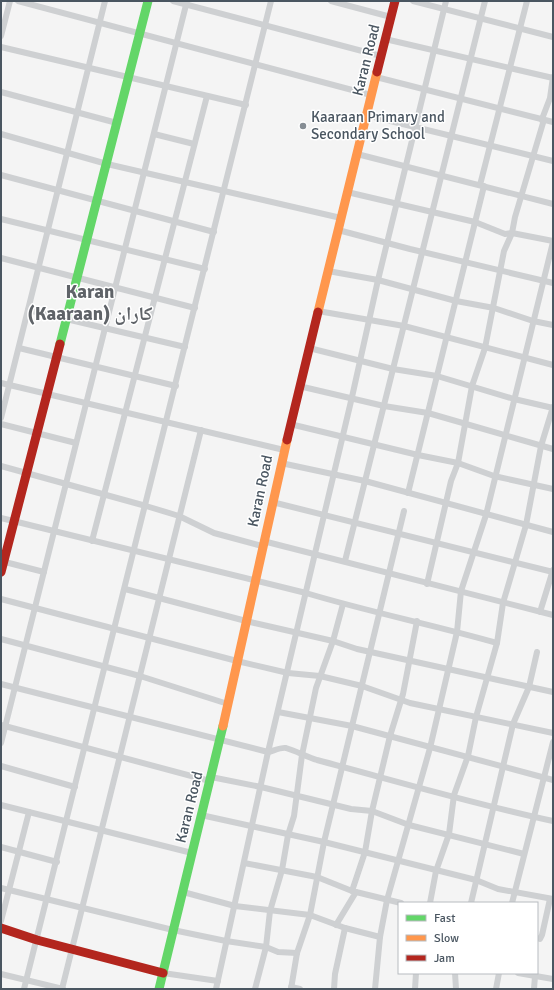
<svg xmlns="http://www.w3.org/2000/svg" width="554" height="990" font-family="Signika,'Noto Naskh Arabic',sans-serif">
  <rect width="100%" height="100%" fill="#f4f4f4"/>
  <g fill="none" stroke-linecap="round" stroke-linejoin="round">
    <!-- street -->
    <g stroke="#ced0d2" stroke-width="6">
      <polyline points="18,1 371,95"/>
      <polyline points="173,1 381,56"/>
      <polyline points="331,1 391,17"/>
      <polyline points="413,1 553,37"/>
      <polyline points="1,36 10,1"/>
      <polyline points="385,39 553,78"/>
      <polyline points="1,47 246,105"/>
      <polyline points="376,77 553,122"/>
      <polyline points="1,92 117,123"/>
      <polyline points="366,115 553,161"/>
      <polyline points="1,134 107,164 341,218"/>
      <polyline points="154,134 194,144"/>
      <polyline points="357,154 553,204"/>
      <polyline points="1,175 214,232"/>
      <polyline points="480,185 527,1"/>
      <polyline points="347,192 475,222 505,234 512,233 553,241"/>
      <polyline points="1,219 205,269"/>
      <polyline points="338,230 410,249 553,283"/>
      <polyline points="1,258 195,308"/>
      <polyline points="328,271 378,280 456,301 494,308 533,321 553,325"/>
      <polyline points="28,310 185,347"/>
      <polyline points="318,311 404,326 553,365"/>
      <polyline points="19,348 176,386"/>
      <polyline points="309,348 393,369 437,376 514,399 553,408"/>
      <polyline points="1,383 284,450"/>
      <polyline points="299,386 384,406 428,413 553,449"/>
      <polyline points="1,418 105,1"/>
      <polyline points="1,424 76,443"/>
      <polyline points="290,424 418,455 458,463 494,476 553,489"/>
      <polyline points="281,463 365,481 553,532"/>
      <polyline points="1,466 146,506 179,516 214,533 262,546"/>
      <polyline points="408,493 484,186"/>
      <polyline points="272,502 553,572"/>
      <path d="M 1,518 L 306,593 C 369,612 434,625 497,643"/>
      <polyline points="92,541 207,96"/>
      <polyline points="263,541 553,615"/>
      <polyline points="1,561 44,572"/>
      <polyline points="345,561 485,1"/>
      <polyline points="427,584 451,481 458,463 472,386 485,348 504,251 512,233 515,217 543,123 542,119 550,98 553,77"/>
      <polyline points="125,589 246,621 333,641 357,649 553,692"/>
      <polyline points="1,599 237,661 288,673 320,676 362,686 410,703 553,733"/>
      <polyline points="540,612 553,570"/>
      <polyline points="1,639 140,676 228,704"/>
      <path d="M 1,684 L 268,752 C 273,751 281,747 286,748 C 296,751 307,757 317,760 C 396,781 474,804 553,821"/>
      <polyline points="278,712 352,726 553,780"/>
      <polyline points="1,725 210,781"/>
      <polyline points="1,743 187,1"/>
      <polyline points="1,766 75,787"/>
      <polyline points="211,777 261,787 351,809 372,811 409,825 524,854"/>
      <polyline points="1,805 192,853"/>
      <polyline points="201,815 324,842 476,880 498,889 553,899"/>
      <polyline points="1,847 57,862"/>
      <polyline points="244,863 317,877 352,891"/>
      <polyline points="1,888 173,930 226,941 266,947 278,952 297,953"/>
      <polyline points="183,892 235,906 310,915 345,928 380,937"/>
      <polyline points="356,892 401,903"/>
      <polyline points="430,903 436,871 449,834 454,795 468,756 476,717 497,643 503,603 526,525 541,446 553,407"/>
      <polyline points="471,903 513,724 529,687 537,652"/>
      <polyline points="512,903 553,742"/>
      <polyline points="1,921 29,812"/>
      <polyline points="336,925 356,892 352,891 365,852 372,811 390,736 403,694 417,621"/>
      <polyline points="537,938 540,939 542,935 550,899"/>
      <polyline points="163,973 218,981"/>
      <polyline points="455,973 456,989"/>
      <polyline points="518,973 553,979"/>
      <polyline points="1,974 63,989"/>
      <polyline points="291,987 300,989"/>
      <polyline points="24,989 271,1"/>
      <polyline points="62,989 201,430"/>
      <polyline points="216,989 268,752 352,397 378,280 446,1"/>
      <polyline points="255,989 266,947 270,911 282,870 288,835 294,816 302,755 316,688 333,641 343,604"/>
      <polyline points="291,989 297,953 310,915 324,842 404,511"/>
      <polyline points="334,989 335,974 345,928"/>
      <polyline points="375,989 380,937 387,900 430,748 457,632 461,591 486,515 553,242"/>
      <polyline points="415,989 416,973"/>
      <polyline points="496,989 499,973"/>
      <polyline points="534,989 535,976"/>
    </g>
    <!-- fast -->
    <g stroke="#63d668" stroke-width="9">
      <polyline points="60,344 148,1"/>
      <polyline points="159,989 223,726"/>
    </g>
    <!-- slow -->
    <g stroke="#ff974d" stroke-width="9">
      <polyline points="318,312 377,72"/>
      <polyline points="223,726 287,440"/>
    </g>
    <!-- jam -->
    <g stroke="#b3261e" stroke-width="9">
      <polyline points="377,72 395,1"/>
      <polyline points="287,440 318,312"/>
      <polyline points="1,572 60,344"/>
      <polyline points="1,928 37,940 163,973"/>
    </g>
  </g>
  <!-- markers -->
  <circle fill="#868d94" stroke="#fff" stroke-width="1.5" cx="303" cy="126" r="4"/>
  <g text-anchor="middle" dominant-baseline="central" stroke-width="3" stroke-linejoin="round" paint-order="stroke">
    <!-- street labels -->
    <g font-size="15" fill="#4a5661" stroke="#fff">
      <text transform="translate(366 60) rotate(-76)">Karan Road</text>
      <text transform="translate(260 491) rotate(-78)">Karan Road</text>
      <text transform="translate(189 807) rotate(-76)">Karan Road</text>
    </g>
    <!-- poi labels -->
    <g font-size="15" fill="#4a5661" stroke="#fff" text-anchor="start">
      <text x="311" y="117">Kaaraan Primary and<tspan x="311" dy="17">Secondary School</tspan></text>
    </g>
    <!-- district labels -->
    <g font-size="19" font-weight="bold" fill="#5f6368" stroke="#fff">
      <text x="90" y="292">Karan<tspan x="90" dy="22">(Kaaraan) كاران</tspan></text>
    </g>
  </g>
  <!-- border -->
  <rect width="554" height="990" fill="none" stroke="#4a5661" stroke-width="4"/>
  <!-- legend -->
  <rect x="398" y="902" width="140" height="72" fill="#ffffff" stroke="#b7bbc0"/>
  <rect x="406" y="915" width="20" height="6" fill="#63d668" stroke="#b7bbc0"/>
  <text x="434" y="922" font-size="12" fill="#4a5661">Fast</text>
  <rect x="406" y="935" width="20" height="6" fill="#ff974d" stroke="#b7bbc0"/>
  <text x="434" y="942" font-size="12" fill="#4a5661">Slow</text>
  <rect x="406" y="955" width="20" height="6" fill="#b3261e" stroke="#b7bbc0"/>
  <text x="434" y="962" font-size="12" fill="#4a5661">Jam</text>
</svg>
